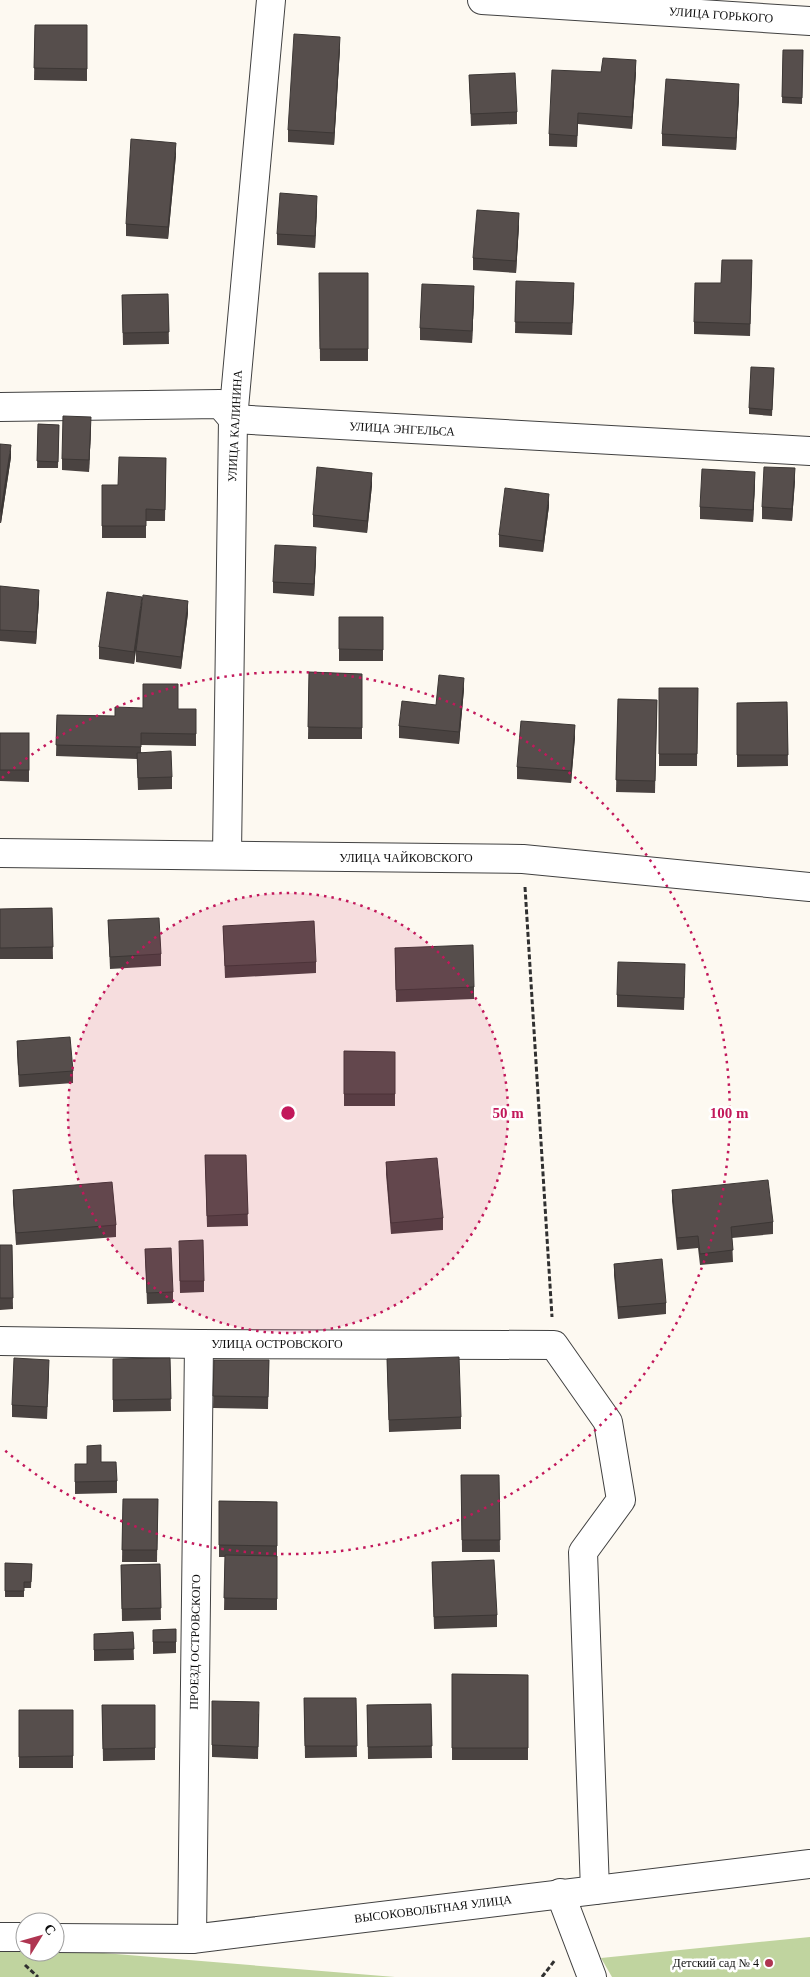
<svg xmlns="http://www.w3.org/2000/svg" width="810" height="1977" font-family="'Times New Roman',serif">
  <rect width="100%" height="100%" fill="#fdf9f1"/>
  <!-- forest -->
  <g fill="#c0d49f">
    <polygon points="810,1937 810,1977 612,1977 601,1958"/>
    <polygon points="0,1945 25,1947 25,1952 55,1952 55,1949 395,1977 0,1977"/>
  </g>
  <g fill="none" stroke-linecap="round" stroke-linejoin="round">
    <defs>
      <g id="minor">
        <polyline points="482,0 810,21"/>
        <polyline points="0,407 220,404 233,419 810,451"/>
        <polyline points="0,853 523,859 810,887"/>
        <polyline points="227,854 233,419 271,0"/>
        <polyline points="0,1341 199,1344 554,1345 608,1422 621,1500 583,1552 595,1890"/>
        <polyline points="560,1893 592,1977"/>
        <polyline points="0,1937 25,1937"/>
        <polyline points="55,1938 192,1939 810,1864"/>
        <polyline points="192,1939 199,1344"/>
      </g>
    </defs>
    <!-- minor casing -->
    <use href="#minor" stroke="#414141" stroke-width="30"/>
    <!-- path -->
    <g stroke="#303030" stroke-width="3" stroke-dasharray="5 2.5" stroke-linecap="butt">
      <polyline points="525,887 552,1317"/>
      <polyline points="25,1965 38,1977"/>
      <polyline points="542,1977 555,1960"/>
    </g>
    <!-- minor -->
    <use href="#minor" stroke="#fff" stroke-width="28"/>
  </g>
  <!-- wall -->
  <g fill="#4a4341">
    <polygon points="35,25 87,25 87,81 34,80"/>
    <polygon points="340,48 334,145 288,142 288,130"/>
    <polygon points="783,50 803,50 802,104 782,103"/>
    <polygon points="601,72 636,72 632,129 578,124 577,147 549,146 549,134"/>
    <polygon points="469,75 517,112 517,124 471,126"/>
    <polygon points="739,96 736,150 662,146 662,134"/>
    <polygon points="176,155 168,239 126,236 126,224"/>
    <polygon points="317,208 315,248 277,245 277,234"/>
    <polygon points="519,225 516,273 473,270 473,258"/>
    <polygon points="752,272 750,336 694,334 694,322 721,283"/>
    <polygon points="319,273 368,273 368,361 320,361"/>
    <polygon points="516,281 574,295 572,335 515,333"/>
    <polygon points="168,294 169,344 123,345 122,295"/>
    <polygon points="474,298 472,343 420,340 420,328"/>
    <polygon points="774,368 772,416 749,414 749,408"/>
    <polygon points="38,424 59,425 58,468 37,468"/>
    <polygon points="91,429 89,472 62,470 62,459"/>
    <polygon points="0,444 11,457 1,523 0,523"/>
    <polygon points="166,458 165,521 146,521 146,538 102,538 102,485 118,485"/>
    <polygon points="795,480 792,521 762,519 762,507"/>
    <polygon points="755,484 753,522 700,519 700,507"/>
    <polygon points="372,485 367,533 313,527 313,515"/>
    <polygon points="549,506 543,552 499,547 499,535"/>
    <polygon points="316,559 314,596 273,593 273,582"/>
    <polygon points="0,586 39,601 36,644 0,641"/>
    <polygon points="142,608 188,613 181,669 136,662 136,651 140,616 134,664 99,659 99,647"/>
    <rect x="339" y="617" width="44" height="44"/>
    <polygon points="309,672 362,674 362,739 308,739"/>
    <polygon points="659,688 698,688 697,766 659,766"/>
    <polygon points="464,689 459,744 399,738 399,726"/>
    <polygon points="618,699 657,700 655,793 616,792"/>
    <polygon points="787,702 788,766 737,767 737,703"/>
    <polygon points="178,709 196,709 196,746 141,745 141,752 172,777 172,789 138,790 137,759 56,756 57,715 115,716"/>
    <polygon points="0,733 29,733 29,782 0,781"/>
    <polygon points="575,737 571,783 517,779 517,767"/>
    <polygon points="52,908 53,959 0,959 0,909"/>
    <polygon points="108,920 161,954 161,966 110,969"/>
    <polygon points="223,926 316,962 316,973 225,978"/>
    <polygon points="395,948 474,987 474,999 396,1002"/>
    <polygon points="685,976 684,1010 617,1007 617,995"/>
    <polygon points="17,1041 73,1071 73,1083 19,1087 17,1053"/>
    <polygon points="344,1051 395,1052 395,1106 344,1106"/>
    <polygon points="205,1155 246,1155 248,1226 207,1227"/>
    <polygon points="386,1162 443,1218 443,1230 391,1234 386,1174"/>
    <polygon points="13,1190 116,1225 116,1237 16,1245 13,1202"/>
    <polygon points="672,1190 773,1222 773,1234 732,1238 733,1262 700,1265 698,1248 677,1250 672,1201"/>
    <polygon points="0,1245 12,1245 13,1309 0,1310"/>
    <polygon points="145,1249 173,1292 173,1303 147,1304"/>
    <polygon points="179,1252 204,1281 204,1292 180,1293"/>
    <polygon points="614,1264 666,1303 666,1314 618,1319 614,1275"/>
    <polygon points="170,1358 171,1411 113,1412 113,1359"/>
    <polygon points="387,1359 461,1417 461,1429 389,1432"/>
    <polygon points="214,1360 269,1360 268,1409 213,1408"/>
    <polygon points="49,1372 47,1419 12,1417 12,1405"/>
    <polygon points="101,1462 117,1481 117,1493 75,1494 75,1464 87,1464"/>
    <polygon points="461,1475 499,1475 500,1552 462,1552"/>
    <polygon points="123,1499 158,1499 157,1562 122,1562"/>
    <polygon points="219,1501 277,1502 277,1610 224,1610 225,1557 219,1557"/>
    <polygon points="432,1562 497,1615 497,1627 434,1629"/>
    <polygon points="5,1563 32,1564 31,1588 24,1588 24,1597 5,1597"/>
    <polygon points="160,1564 161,1620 122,1621 121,1565"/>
    <polygon points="176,1629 176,1653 153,1654 153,1630"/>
    <polygon points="133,1632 134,1660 94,1661 94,1634"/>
    <polygon points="452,1674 528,1675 528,1760 452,1760"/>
    <polygon points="304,1698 356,1698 357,1757 305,1758"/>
    <polygon points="212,1701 259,1714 258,1759 212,1757"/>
    <polygon points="431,1704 432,1758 368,1759 367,1705"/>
    <polygon points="102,1705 155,1705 155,1760 103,1761"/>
    <rect x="19" y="1710" width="54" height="58"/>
  </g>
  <!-- shaded-wall -->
  <g fill="#3c3735">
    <polygon points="340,37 340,48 334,145 334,133"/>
    <polygon points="636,60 636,72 632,129 632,117"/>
    <polygon points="739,84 739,96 736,150 736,138"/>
    <polygon points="176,143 176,155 168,239 168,227"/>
    <polygon points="317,196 317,208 315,248 315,236"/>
    <polygon points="519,213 519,225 516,273 516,261"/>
    <polygon points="474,286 474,298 472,343 472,331"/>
    <polygon points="91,417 91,429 89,472 89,460"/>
    <polygon points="11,445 11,457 1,523 1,511"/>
    <polygon points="795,468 795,480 792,521 792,509"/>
    <polygon points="755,472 755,484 753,522 753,510"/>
    <polygon points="372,473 372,485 367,533 367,521"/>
    <polygon points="549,494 549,506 543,552 543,541"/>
    <polygon points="316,547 316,559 314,596 314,584"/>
    <polygon points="39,590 39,601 36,644 36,632"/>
    <polygon points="142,597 142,609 134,664 134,652"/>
    <polygon points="188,601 188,613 181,669 181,657"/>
    <polygon points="464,678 464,689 459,744 459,732"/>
    <polygon points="575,725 575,737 571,783 571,771"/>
  </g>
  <!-- building -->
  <g fill="#564e4c" stroke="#3c3735">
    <polygon points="35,25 87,25 87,69 34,68"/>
    <polygon points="294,34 340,37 334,133 288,130"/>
    <polygon points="783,50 803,50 802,98 782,97"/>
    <polygon points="603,58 636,60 632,117 578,113 577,136 549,134 552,70 601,72"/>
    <polygon points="515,73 517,112 471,114 469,75"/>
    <polygon points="666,79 739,84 736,138 662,134"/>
    <polygon points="131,139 176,143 168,227 126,224"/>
    <polygon points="280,193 317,196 315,236 277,234"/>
    <polygon points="477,210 519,213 516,261 473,258"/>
    <polygon points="722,260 752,260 750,324 694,322 695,283 721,283"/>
    <polygon points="319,273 368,273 368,349 320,349"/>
    <polygon points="516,281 574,283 572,323 515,322"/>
    <polygon points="422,284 474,286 472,331 420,328"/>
    <polygon points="168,294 169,332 123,333 122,295"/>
    <polygon points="751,367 774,368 772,410 749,408"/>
    <polygon points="63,416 91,417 89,460 62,459"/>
    <polygon points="38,424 59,425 58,462 37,461"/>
    <polygon points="0,444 11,445 1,511 0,511"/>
    <polygon points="119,457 166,458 165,510 146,509 146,526 102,526 102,485 118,485"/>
    <polygon points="317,467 372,473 367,521 313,515"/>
    <polygon points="764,467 795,468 792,509 762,507"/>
    <polygon points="702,469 755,472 753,510 700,507"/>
    <polygon points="505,488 549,494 543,541 499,535"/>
    <polygon points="275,545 316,547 314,584 273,582"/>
    <polygon points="0,586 39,590 36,632 0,630"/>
    <polygon points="107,592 142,597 134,652 99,647"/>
    <polygon points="143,595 188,601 181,657 136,651"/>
    <polygon points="339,617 383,617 383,650 339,649"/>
    <polygon points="309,672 362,674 362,728 308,727"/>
    <polygon points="439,675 464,678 459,732 399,726 402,701 436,705"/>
    <polygon points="143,684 178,684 178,709 196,709 196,734 141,733 141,747 56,745 57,715 115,716 115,707 143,708"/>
    <polygon points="659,688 698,688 697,754 659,754"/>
    <polygon points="618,699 657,700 655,781 616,780"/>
    <polygon points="787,702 788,755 737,755 737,703"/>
    <polygon points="521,721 575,725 571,771 517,767"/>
    <rect x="0" y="733" width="29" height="37"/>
    <polygon points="171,751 172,777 138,778 137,753"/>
    <polygon points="52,908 53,947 0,948 0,909"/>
    <polygon points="159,918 161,954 110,957 108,920"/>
    <polygon points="314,921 316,962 225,966 223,926"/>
    <polygon points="473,945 474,987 396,990 395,948"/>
    <polygon points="618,962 685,964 684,998 617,995"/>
    <polygon points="70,1037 73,1071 19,1075 17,1041"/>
    <polygon points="344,1051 395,1052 395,1094 344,1094"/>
    <polygon points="205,1155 246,1155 248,1214 207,1216"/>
    <polygon points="437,1158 443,1218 391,1223 386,1162"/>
    <polygon points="768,1180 773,1222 731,1227 733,1250 700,1254 698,1236 677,1238 672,1190"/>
    <polygon points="112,1182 116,1225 16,1233 13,1190"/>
    <polygon points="203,1240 204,1281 180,1281 179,1241"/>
    <polygon points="0,1245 12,1245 13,1298 0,1298"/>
    <polygon points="171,1248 173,1292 147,1293 145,1249"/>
    <polygon points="662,1259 666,1303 618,1307 614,1264"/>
    <polygon points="459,1357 461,1417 389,1420 387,1359"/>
    <polygon points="14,1358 49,1360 47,1407 12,1405"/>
    <polygon points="170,1358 171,1399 113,1400 113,1359"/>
    <polygon points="214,1360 269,1360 268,1397 213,1396"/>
    <polygon points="101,1445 101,1462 116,1462 117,1481 75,1482 75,1464 87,1464 87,1446"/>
    <polygon points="461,1475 499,1475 500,1540 462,1540"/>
    <polygon points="123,1499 158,1499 157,1550 122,1550"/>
    <polygon points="219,1501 277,1502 277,1546 219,1545"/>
    <polygon points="225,1555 277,1556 277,1599 224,1598"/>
    <polygon points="494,1560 497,1615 434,1617 432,1562"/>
    <polygon points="5,1563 32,1564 31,1582 24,1582 24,1591 5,1591"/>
    <polygon points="160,1564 161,1608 122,1609 121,1565"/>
    <polygon points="176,1629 176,1642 153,1642 153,1630"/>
    <polygon points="133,1632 134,1649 94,1650 94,1634"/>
    <polygon points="452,1674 528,1675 528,1748 452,1748"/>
    <polygon points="304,1698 356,1698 357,1746 305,1746"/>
    <polygon points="212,1701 259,1702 258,1747 212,1745"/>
    <polygon points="431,1704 432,1746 368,1747 367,1705"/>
    <polygon points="102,1705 155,1705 155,1748 103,1749"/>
    <polygon points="19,1710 73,1710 73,1756 19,1757"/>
  </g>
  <!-- distance rings -->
  <circle cx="288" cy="1113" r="220" fill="#c2185b" fill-opacity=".12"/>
  <g fill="none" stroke="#c2185b" stroke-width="2.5" stroke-dasharray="2.5 5">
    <circle cx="288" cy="1113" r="220"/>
    <path d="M2 778A441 441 0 1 1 2 1448"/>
  </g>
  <!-- markers -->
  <circle fill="#af3551" stroke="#fff" stroke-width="2" cx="769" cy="1963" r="5"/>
  <g text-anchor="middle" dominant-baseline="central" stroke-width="5" stroke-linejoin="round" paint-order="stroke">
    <!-- street labels -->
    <g font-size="12" fill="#0e0e0e" stroke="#fff">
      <text transform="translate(721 15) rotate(4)">УЛИЦА ГОРЬКОГО</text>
      <text transform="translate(235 426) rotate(-87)">УЛИЦА КАЛИНИНА</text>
      <text transform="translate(402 429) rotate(3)">УЛИЦА ЭНГЕЛЬСА</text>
      <text x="406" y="858">УЛИЦА ЧАЙКОВСКОГО</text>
      <text x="277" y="1344">УЛИЦА ОСТРОВСКОГО</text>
      <text transform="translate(195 1642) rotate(-89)">ПРОЕЗД ОСТРОВСКОГО</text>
      <text transform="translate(433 1909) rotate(-7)">ВЫСОКОВОЛЬТНАЯ УЛИЦА</text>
    </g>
    <!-- poi labels -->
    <g font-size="12" fill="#0e0e0e" stroke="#fff" text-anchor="end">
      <text x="759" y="1963">Детский сад № 4</text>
    </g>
  </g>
  <circle cx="288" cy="1113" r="8" fill="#c2185b" stroke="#fff" stroke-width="2.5"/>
  <g font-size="15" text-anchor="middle" font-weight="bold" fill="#c2185b" stroke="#fff" stroke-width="5" stroke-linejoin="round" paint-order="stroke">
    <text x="508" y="1118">50 m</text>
    <text x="729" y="1118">100 m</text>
  </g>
  <!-- north arrow -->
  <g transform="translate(40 1937) rotate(53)"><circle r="24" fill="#ffffff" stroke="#9f9f9f"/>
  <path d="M0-4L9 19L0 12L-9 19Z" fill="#af3551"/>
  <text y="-8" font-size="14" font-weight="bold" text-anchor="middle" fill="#0e0e0e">С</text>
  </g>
</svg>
